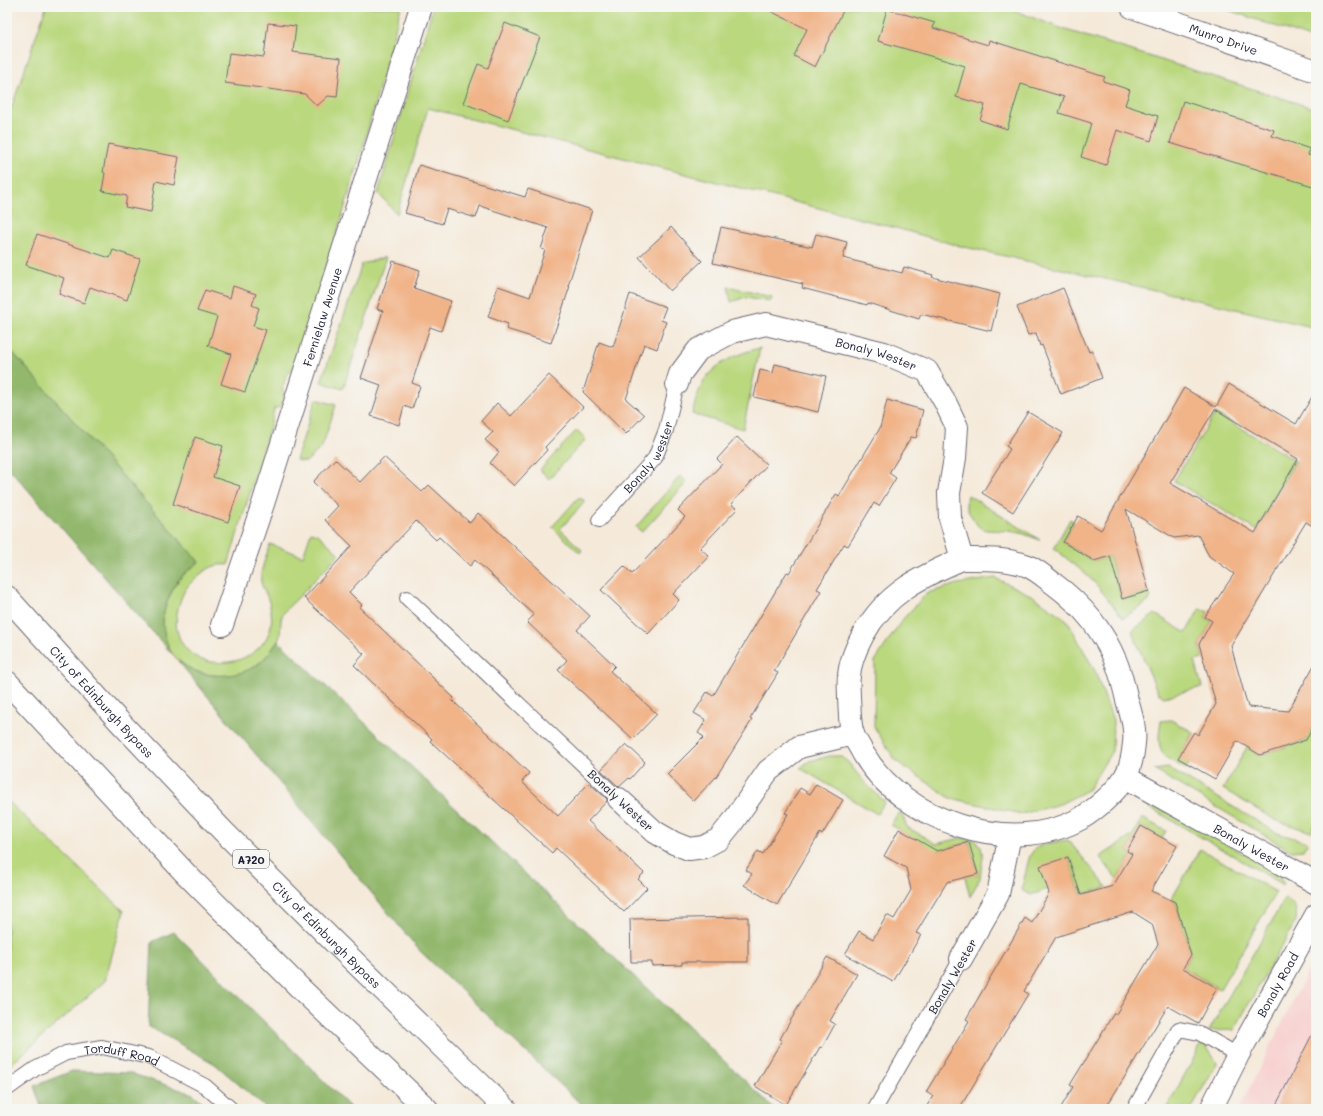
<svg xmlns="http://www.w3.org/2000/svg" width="1323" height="1116" font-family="Mali,sans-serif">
  <rect width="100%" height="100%" fill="#f6f6f2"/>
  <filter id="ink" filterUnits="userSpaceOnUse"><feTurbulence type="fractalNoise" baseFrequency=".025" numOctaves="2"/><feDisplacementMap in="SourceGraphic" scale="8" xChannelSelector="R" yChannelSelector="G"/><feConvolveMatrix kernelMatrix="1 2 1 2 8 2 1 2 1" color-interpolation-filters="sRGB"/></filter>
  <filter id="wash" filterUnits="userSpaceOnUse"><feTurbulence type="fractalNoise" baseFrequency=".012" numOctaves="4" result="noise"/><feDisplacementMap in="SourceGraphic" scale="16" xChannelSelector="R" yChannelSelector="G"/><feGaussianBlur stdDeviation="0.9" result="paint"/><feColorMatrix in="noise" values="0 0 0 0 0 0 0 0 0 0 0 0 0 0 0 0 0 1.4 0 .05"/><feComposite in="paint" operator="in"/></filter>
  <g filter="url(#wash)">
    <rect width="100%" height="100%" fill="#f5eada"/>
    <!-- built -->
    <polygon fill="#f7d0cf" points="1316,955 1316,1109 1239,1109"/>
    <!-- green -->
    <g fill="#bad87e" stroke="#6e7d5c">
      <path d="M 46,7 L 401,7 L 364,144 L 316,302 L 292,371 L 287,374 L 282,389 L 285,394 L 281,406 L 274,409 L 271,423 L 228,565 C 214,563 205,570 196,578 C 185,587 181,596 178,609 C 173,628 179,648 198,658 C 200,660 204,660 206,661 C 229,666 255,659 267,637 C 274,624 272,610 267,596 C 265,592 262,587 261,582 C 259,573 267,554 270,544 L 303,556 L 311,532 L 318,534 L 339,554 C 326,568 313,582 300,596 C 294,602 287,607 283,614 C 280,619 281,629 280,635 C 278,647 259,665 248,670 C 237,676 225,676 213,675 C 183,672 161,651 163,620 C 163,610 169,598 173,589 C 179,577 189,570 199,562 L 7,346 L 7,121 Z"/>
      <polygon points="433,7 1005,7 1063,29 1316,109 1316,328 1185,297 956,245 896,228 428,108 397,214 378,193"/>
      <polygon points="1219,7 1316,7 1316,40"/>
      <polygon points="386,257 343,389 321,382 362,264"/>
      <polygon points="728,287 772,297 771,301 746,297 731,302"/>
      <path d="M 760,348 L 743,429 L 692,414 C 695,403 698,391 704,381 C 713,364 741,352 760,348 Z"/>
      <polygon points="316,399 336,405 322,447 306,462 296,460"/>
      <polygon points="1215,413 1296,461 1269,505 1271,506 1256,530 1174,481"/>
      <polygon points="577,430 586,439 549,479 540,470"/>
      <polygon points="680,476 687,482 642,532 636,527"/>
      <polygon points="968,495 1040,540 1021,533 1008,531 986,530 978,526 968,511 966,504"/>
      <polygon points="578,498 584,500 583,504 560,529 582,550 580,553 552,527"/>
      <polygon points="1070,519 1074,522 1063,542 1094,561 1110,556 1122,599 1149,591 1150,596 1148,602 1123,618 1095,583 1082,571 1054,548"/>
      <polygon points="995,578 1033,596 1067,620 1095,671 1113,720 1112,751 1088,790 1060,804 1022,814 950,798 896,761 874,727 875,661 902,620 927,593 958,584"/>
      <polygon points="1200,608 1208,612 1205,618 1212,621 1199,644 1203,659 1195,661 1202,687 1164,697 1158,693 1132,631 1155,614 1186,633"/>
      <path d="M 1171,720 L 1193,732 L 1179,758 L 1189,764 L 1186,769 C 1180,765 1172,762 1167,758 C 1156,750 1159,732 1161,721 Z"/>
      <polygon points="1316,722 1316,823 1311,832 1275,820 1223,789 1247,747 1260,755 1306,740"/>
      <polygon points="830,756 840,756 848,762 865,783 885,802 877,814 800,768 809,761"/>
      <polygon points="1168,768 1277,833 1308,842 1303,850 1291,851 1154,770"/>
      <polygon points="1137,796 1278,872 1284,885 1131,797"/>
      <polygon points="7,800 124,911 105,981 7,1068"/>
      <polygon points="898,813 902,814 907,827 936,844 961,838 975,840 981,846 983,857 980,878 970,897 965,877 978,874 969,842 931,853 929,847 891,825"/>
      <polygon points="1142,818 1166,831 1162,838 1141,826 1127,851 1132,854 1117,879 1100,857 1132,836"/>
      <path d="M 1068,840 L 1107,887 L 1081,895 L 1068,857 L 1048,889 L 1031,895 L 1021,890 C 1033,851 1022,846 1068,840 Z"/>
      <polygon points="1200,849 1276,892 1220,989 1183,968 1191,955 1175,902 1171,900"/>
      <path d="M 1285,898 C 1294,903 1298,910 1296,921 L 1234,1030 L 1209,1031 Z"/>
      <polygon points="1203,1041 1217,1063 1191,1109 1166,1109"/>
      <polygon points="113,1102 127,1109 82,1109"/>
    </g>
    <!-- forest -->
    <g fill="#93b86d" stroke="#5a6d54">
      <path d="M 7,346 L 199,562 C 193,567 187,571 182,576 C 173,585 163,608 163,621 C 163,633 167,644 172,654 L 7,466 Z"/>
      <path d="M 278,641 L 775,1109 L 586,1109 L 420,951 L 178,661 C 182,663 186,667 191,669 C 209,679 240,677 257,665 C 266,659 272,649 278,641 Z"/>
      <polygon points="174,932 352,1109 267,1109 215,1064 148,1026 152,942"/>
      <polygon points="72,1071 130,1073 193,1094 211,1109 127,1109 113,1102 82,1109 42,1109 34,1086"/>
    </g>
    <g id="blocks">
      <!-- building -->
      <g fill="#f1b489" fill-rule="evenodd">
        <polygon points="762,7 845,7 815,67 794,56 807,29"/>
        <polygon points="887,9 935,23 933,28 988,45 989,40 1105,77 1103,81 1130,90 1125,105 1158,116 1151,141 1117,130 1106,165 1081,157 1091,123 1059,113 1064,97 1021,84 1007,129 980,120 985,105 956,97 965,66 878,41"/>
        <polygon points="268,23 296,26 293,52 341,58 337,97 328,96 317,106 305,94 225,83 229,53 264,57"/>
        <polygon points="505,23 540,37 508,120 463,103 478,64 488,68"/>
        <polygon points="1183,101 1274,130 1272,136 1310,149 1308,155 1316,157 1316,187 1170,143"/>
        <polygon points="108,144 179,157 174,185 156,181 151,212 125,207 127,196 102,191 105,173 103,172"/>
        <polygon points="419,165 525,197 528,189 592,210 568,286 570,286 551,343 506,329 508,324 488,317 498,286 530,297 545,250 541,249 548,228 480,206 476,218 447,209 442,224 405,213"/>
        <polygon points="671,227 702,261 670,291 639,257"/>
        <polygon points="721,227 812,247 816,234 847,242 843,258 902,273 904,267 933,275 932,277 1000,294 991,331 921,314 919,319 868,303 867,305 802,288 803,284 713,263"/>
        <polygon points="37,234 110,258 113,250 140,259 127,300 90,287 84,303 59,294 64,278 26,265"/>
        <polygon points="393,261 420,270 414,288 451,301 441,331 430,327 412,383 420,386 412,409 404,406 399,425 371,416 381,385 361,378 383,311 377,309"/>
        <polygon points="233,286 256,294 252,305 259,308 253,326 266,330 245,392 221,384 231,354 208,346 217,317 197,311 205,290 230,298"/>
        <polygon points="1063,288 1089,352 1092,351 1102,378 1061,394 1042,345 1040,346 1036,333 1028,335 1017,307"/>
        <polygon points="630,294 666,307 661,320 666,322 657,349 644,344 626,399 644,415 626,434 583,392 599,342 613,347"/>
        <polygon points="775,364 826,376 818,412 754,397 760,370 773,373"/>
        <polygon points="549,375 583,407 545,447 547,450 514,486 490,463 499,452 485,440 493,432 481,421 497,403 511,416"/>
        <path d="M 1229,384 L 1296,424 L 1316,390 L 1316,528 L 1306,522 L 1231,646 L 1248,707 L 1288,711 L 1316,662 L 1316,722 L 1306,740 L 1260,755 L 1237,741 L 1215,779 L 1178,758 L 1194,732 L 1198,735 L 1216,704 L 1199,644 L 1212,621 L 1205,617 L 1234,574 L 1209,556 L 1198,535 L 1174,538 L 1126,509 L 1149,591 L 1122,599 L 1110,556 L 1094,561 L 1063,542 L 1078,516 L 1101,530 L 1184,388 L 1216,407 ZM 1215,409 L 1298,459 L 1255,533 L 1170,483 Z"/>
        <polygon points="887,400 923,410 916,438 911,437 889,473 896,478 879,506 874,503 848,546 844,544 817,589 821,591 774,671 778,673 750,719 752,720 716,777 693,801 667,774 704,737 698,733 706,720 694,713 707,692 713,696 787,572 789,573 836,494 839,496 880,428"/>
        <polygon points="1028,412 1063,433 1013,512 982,493 1010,449 1006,446"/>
        <polygon points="195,437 223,446 213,477 240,486 228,522 173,504"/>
        <polygon points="737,437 767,465 731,504 737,509 700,548 709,556 673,594 679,600 648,634 601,590 624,566 632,574 685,517 678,510 722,464 717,459"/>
        <polygon points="384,457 422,492 429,485 470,523 478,513 590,616 577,630 615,666 610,671 657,714 633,739 558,670 567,660 527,622 534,615 475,560 470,566 439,537 436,540 416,521 349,592 362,605 359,607 454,698 452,700 529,773 522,782 558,816 589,783 607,799 607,801 588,821 644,873 638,879 647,888 624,912 556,848 552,853 430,741 432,739 354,665 364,654 304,598 352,546 325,520 338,506 313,482 335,459 360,482"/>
        <polygon points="626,744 645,762 630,779 629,778 619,787 601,770"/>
        <polygon points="816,784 843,800 822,835 820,833 777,905 744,885 752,874 746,870 758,851 763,854 788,814 785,813 800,788 810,794"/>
        <polygon points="1141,826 1177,846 1151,891 1175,902 1191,955 1183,968 1217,988 1198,1023 1168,1006 1105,1109 1060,1109 1073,1087 1070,1085 1114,1013 1116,1014 1158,944 1152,924 1133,912 1056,937 1024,991 1028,994 959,1109 925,1109 933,1096 926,1092 969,1021 966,1019 1025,918 1032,923 1049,893 1040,866 1068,857 1081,895 1113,886 1132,854 1127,851"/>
        <polygon points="899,829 937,851 969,842 978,874 947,882 916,933 921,935 893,982 845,954 859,931 873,939 887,915 894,919 911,890 906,868 884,856"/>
        <polygon points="748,917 748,962 682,962 682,965 652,966 652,962 631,962 630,919"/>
        <polygon points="827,957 857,974 830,1021 835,1024 822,1048 820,1047 786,1105 755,1086 782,1040 780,1039"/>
        <polygon points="1316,1027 1316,1109 1274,1109"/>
      </g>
    </g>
  </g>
  <g filter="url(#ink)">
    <use href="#blocks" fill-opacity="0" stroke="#6c6873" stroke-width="1"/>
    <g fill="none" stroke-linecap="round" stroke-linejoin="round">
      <defs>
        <g id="lane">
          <path id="s1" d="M 599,520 L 655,458 L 666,430 L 677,384"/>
          <polyline points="407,598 619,799"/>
          <path id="s2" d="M 7,1089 L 35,1069 L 66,1053 L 102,1047 L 149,1057 L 205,1086 L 231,1109"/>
          <polyline points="875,1109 961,959"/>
          <polyline points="1134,1109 1179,1029 1199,1033 1238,1055"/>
        </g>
        <g id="street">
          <path id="s3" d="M 1132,7 L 1316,71"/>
          <path id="s4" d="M 677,384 L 680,374 L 698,350 L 732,332 L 766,324 L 884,353 L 927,371 L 945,402 L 957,427 L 955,458 L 949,493 L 950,518 L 962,559"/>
          <path d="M 962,559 C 985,559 1007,558 1028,566 C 1037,570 1046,578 1054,584 C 1081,604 1103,630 1116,662 C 1121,674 1124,687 1127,700 C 1131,714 1136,729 1134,743 C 1133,755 1131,767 1125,777 C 1116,792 1095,810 1080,819 C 1010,857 902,821 863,753 C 860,747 855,740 853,734 C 849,723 850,709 849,698 C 849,691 848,683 849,676 C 850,661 856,648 863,635 C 886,593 920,577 962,559 Z"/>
          <path id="s5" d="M 222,625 L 263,504 L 330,291 L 421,7"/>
          <path id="s6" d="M 1125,777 L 1316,883"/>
          <polyline points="619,799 655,832 674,843 689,849 704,847 719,839 732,823 768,771 799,747 853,734"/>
          <polyline points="961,959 998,894 1010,835"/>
          <path id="s7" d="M 1211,1109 L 1238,1055 L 1316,915"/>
        </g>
        <g id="highway">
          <path id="s8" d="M 7,597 L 118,720 L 223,831 L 334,942 L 506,1109"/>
          <polyline points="7,682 186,874 302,990 427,1109"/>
        </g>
      </defs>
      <!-- lane casing -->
      <use href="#lane" stroke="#6c6873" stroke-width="16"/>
      <!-- street casing -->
      <use href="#street" stroke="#6c6873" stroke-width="24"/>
      <!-- highway casing -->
      <use href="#highway" stroke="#6c6873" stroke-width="24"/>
      <!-- lane -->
      <use href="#lane" stroke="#fff" stroke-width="14"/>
      <!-- street -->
      <use href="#street" stroke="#fff" stroke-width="22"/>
      <!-- highway -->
      <use href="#highway" stroke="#fff" stroke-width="22"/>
    </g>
  </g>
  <g text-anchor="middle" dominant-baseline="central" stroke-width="3" stroke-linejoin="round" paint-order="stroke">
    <!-- shield labels -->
    <rect fill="#f6f6f2" stroke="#626272" stroke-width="1" x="233" y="850" width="36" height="18" rx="3"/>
    <g font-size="11" font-weight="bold" fill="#22223b">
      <text x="251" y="859">A720</text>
    </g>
    <!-- street labels -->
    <g font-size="12" fill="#22223b" stroke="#f6f6f2">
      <text stroke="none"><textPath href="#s3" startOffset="97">Munro Drive</textPath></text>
      <text stroke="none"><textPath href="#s5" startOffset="324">Fernielaw Avenue</textPath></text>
      <text stroke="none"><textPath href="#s4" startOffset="228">Bonaly Wester</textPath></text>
      <text stroke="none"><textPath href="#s1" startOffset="81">Bonaly wester</textPath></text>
      <text stroke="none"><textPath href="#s8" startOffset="141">City of Edinburgh Bypass</textPath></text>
      <text transform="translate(621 800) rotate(43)">Bonaly Wester</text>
      <text stroke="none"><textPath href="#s6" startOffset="145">Bonaly Wester</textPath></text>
      <text stroke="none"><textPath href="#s8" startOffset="465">City of Edinburgh Bypass</textPath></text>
      <text transform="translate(952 976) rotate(-60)">Bonaly Wester</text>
      <text stroke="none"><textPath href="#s7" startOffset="141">Bonaly Road</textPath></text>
      <text stroke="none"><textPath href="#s2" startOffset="126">Torduff Road</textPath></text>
    </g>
  </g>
  <!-- margin -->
  <rect width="1323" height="1116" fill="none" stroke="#f6f6f2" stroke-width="24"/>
</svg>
